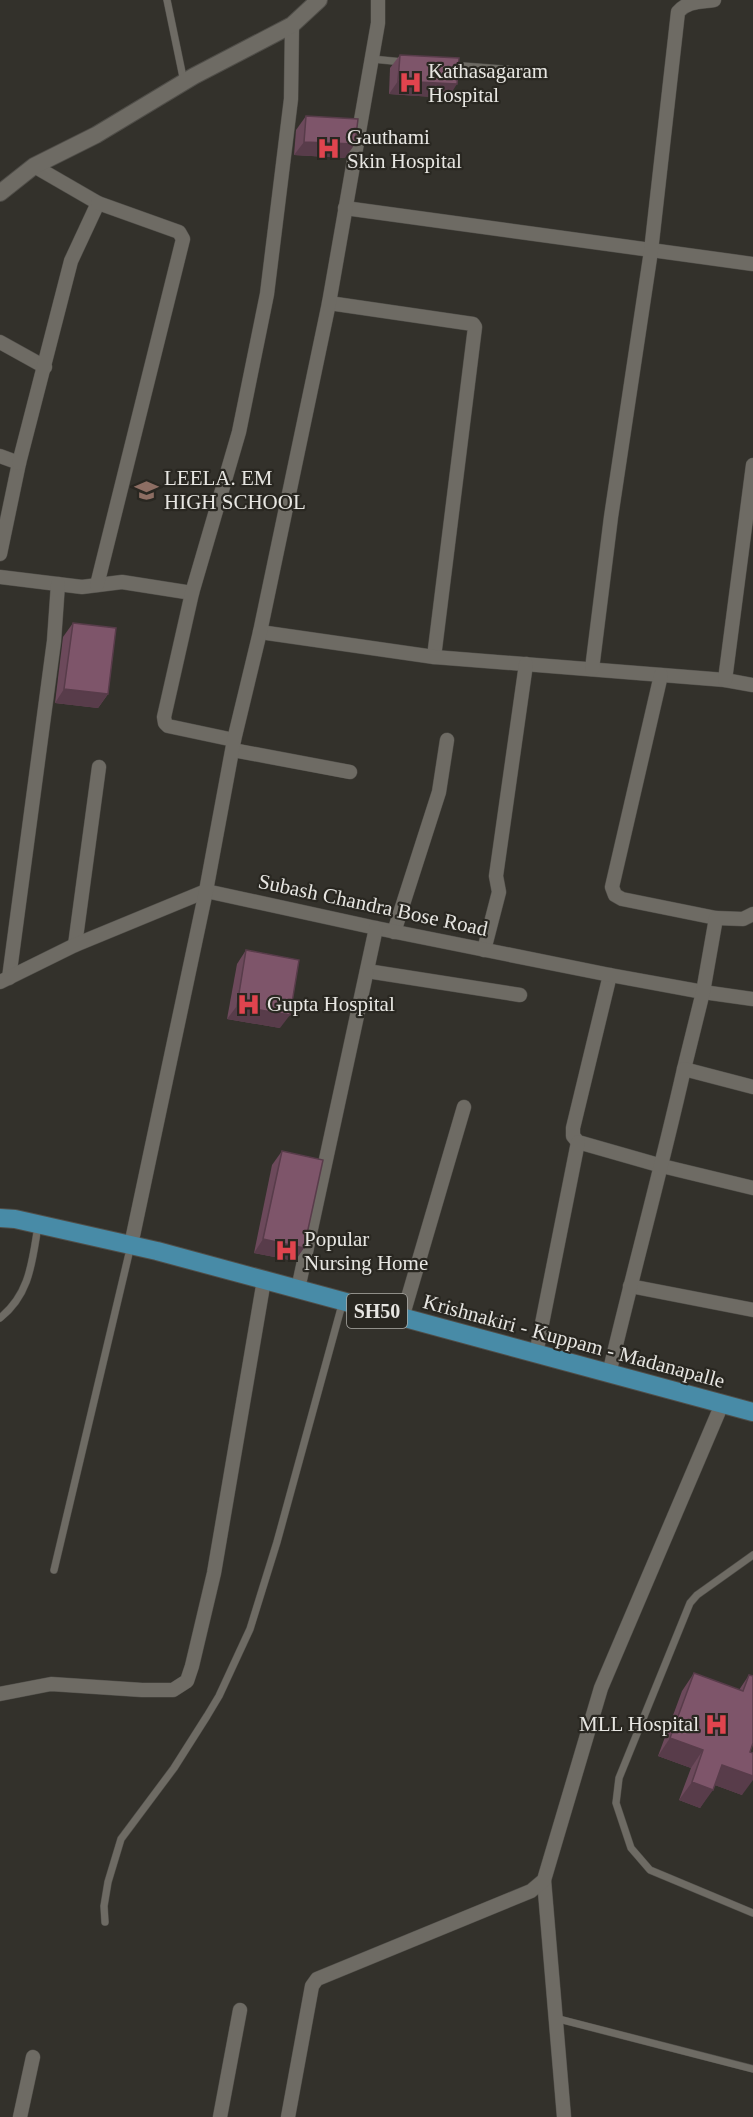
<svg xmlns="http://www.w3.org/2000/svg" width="753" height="2117" font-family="'Times New Roman',serif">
  <rect width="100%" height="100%" fill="#33312b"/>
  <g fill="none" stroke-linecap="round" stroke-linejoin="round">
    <defs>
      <g id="service">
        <polyline points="167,0 184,82"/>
        <polyline points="372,59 403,62"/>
        <polyline points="450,65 529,71"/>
        <path d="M 0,1318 C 30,1294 32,1262 38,1226"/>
        <polyline points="753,1555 697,1595 690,1603 619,1778 616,1803 631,1848 650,1870 753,1913"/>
        <polyline points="54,1570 131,1245"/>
        <polyline points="105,1922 104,1906 108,1882 121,1839 174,1768 207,1716 219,1696 250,1629 277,1542 343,1301"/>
        <polyline points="555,2018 753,2069"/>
      </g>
      <g id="minor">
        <polyline points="345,208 753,264"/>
        <polyline points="329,303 473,324 475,327 434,657"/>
        <polyline points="0,342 45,367"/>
        <polyline points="0,456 19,463 0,554"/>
        <polyline points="19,463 71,261 98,203 34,166"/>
        <polyline points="0,577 82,587 122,582 192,593"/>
        <polyline points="97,585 183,239 179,232 98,203"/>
        <polyline points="260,632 434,657 725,680 753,685"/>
        <path d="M 592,669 L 611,517 L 651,251 L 678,12 C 687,1 701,2 714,0"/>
        <polyline points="661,675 612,887 615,895 622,899 716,918"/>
        <polyline points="725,680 753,465"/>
        <polyline points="234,740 168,726 165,723 164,717 192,593 239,432 267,294 291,99 292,25"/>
        <polyline points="233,750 350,772"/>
        <polyline points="394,932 439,792 447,740"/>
        <polyline points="75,945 99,767"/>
        <polyline points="484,950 499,892 496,876 526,664"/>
        <polyline points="367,971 520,995"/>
        <polyline points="610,975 573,1128 573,1136 578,1142 662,1166 753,1188"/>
        <polyline points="9,978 54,641 58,584"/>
        <polyline points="0,982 75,945 206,891 376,928 610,975 703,992 753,999"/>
        <polyline points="684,1069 703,992 716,918 743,919 753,914"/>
        <polyline points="131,1245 206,891 234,740 260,632 329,303 378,23 378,0"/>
        <polyline points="630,1286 753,1310"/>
        <polyline points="298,1289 376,928"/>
        <polyline points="402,1318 464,1107"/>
        <polyline points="536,1354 578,1142"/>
        <path d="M 609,1374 C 633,1272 661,1171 684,1069 L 753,1087"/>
        <polyline points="0,1694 51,1684 142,1690 173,1690 187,1681 192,1666 214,1573 264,1280"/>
        <polyline points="544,1880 564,2117"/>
        <polyline points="20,2117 33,2057"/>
        <polyline points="220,2117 240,2010"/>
        <polyline points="288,2117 312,1986 317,1979 531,1891 544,1880 601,1688 722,1404"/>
      </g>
      <polyline id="tertiary" points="0,193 34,166 96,135 194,76 292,25 319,0"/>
      <polyline id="primary" points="0,1218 15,1219 157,1251 753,1412"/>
    </defs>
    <!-- service casing -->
    <use href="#service" stroke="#504e49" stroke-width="8"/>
    <!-- minor casing -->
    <use href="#minor" stroke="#504e49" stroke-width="15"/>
    <!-- tertiary casing -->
    <use href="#tertiary" stroke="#504e49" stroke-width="18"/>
    <!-- primary casing -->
    <use href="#primary" stroke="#504e49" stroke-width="20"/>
    <!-- service -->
    <use href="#service" stroke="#6e6b64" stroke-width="7"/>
    <!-- minor -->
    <use href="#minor" stroke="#6e6b64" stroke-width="14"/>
    <!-- tertiary -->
    <use href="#tertiary" stroke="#6e6b64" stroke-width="16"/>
    <!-- primary -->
    <use href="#primary" stroke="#488ba7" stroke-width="18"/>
  </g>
  <!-- wall -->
  <g fill="#6c495b">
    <polygon points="400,55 448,98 389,94 390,68"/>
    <polygon points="306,116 345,158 294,155 296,130"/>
    <polygon points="73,623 108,694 98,708 55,703 63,637"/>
    <polygon points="246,950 280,1028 227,1019 237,964"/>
    <polygon points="282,1151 295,1261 254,1253 272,1165"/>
    <polygon points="694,1673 739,1690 749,1675 750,1752 742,1795 715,1785 700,1808 679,1800 691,1768 658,1756 682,1691"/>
  </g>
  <!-- shaded-wall -->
  <g fill="#583c4a">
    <polygon points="398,81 457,84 448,98 389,94"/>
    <polygon points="304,142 355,144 345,158 294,155"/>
    <polygon points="64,689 108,694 98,708 55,703"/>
    <polygon points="237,1006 290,1015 280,1028 227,1019"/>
    <polygon points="263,1239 304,1248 295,1261 254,1253"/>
    <polygon points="670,1738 703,1750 691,1768 658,1756"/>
    <polygon points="722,1765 753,1776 753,1780 742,1795 709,1783"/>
    <polygon points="692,1782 713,1790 700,1808 679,1800"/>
  </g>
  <!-- building -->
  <g fill="#7e556a" stroke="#583c4a" stroke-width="1.5">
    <polygon points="400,55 459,58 457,84 398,81"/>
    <polygon points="306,116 358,119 355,144 304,142"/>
    <polygon points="73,623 116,628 108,694 64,689"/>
    <polygon points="246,950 299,960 290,1015 237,1006"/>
    <polygon points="282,1151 323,1160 304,1248 263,1239"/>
    <polygon points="694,1673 743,1691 749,1675 753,1676 753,1743 750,1752 753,1753 753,1776 722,1765 713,1790 692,1782 703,1750 670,1738"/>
  </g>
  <!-- icons -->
  <defs>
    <symbol id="hospital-bare" viewBox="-9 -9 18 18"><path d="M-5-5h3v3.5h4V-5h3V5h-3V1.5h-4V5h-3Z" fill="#e0444e" stroke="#292721" stroke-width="2.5" paint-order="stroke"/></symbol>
    <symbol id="school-bare" viewBox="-9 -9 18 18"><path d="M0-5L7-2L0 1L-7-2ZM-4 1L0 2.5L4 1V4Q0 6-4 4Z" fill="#8d6e63" stroke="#292721" stroke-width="2.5" paint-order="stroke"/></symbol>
  </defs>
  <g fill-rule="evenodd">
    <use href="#hospital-bare" x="394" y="66" width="33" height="33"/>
    <use href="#hospital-bare" x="312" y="132" width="33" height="33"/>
    <use href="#school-bare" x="130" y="474" width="33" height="33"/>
    <use href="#hospital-bare" x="232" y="988" width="33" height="33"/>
    <use href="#hospital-bare" x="270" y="1234" width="33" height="33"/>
    <use href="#hospital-bare" x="700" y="1708" width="33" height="33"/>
  </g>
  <g text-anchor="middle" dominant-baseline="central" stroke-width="4.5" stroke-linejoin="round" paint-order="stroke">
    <!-- shield labels -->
    <rect fill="#292721" stroke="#aeada8" stroke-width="1.5" x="347" y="1294" width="60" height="34" rx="4.5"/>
    <g font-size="20" font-weight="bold" fill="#e7e6e2">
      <text x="377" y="1311">SH50</text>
    </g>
    <!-- poi labels -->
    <g font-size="21" fill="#e7e6e2" stroke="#292721" text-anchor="start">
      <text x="428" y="71">Kathasagaram<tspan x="428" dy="24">Hospital</tspan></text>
      <text x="347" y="137">Gauthami<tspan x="347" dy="24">Skin Hospital</tspan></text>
      <text x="164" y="478">LEELA. EM<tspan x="164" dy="24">HIGH SCHOOL</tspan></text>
      <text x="267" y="1004">Gupta Hospital</text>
      <text x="304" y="1239">Popular<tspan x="304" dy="24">Nursing Home</tspan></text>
      <text x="699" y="1724" text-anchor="end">MLL Hospital</text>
    </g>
    <!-- street labels -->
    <g font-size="21" fill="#e7e6e2" stroke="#292721">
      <text transform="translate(373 905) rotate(12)">Subash Chandra Bose Road</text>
      <text transform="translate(574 1341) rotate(15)">Krishnakiri - Kuppam - Madanapalle</text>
    </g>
  </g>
</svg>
